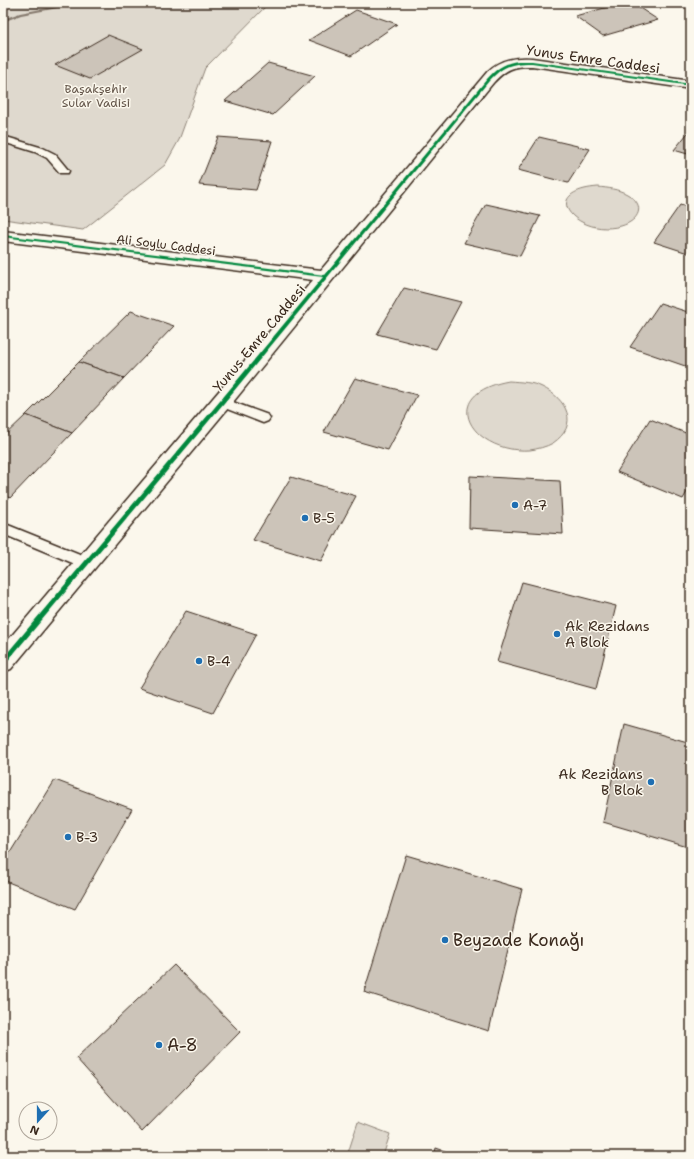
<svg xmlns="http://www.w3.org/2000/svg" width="694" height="1159" font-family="'Shantell Sans',sans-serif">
  <rect width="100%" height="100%" fill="#fbf7ec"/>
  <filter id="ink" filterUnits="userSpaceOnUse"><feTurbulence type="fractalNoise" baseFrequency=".025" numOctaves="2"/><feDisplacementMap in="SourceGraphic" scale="8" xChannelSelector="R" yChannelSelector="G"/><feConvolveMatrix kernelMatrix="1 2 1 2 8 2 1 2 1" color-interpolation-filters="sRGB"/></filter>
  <g filter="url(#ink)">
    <!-- green -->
    <g fill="#dfd9ce" stroke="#8d8276">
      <polygon points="3,3 269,3 205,68 179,140 165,165 83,230 3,219"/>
      <path d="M 598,187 C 608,188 618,189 627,194 C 647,205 639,221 621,226 C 579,238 535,192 598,187 Z"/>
      <path d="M 509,381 C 521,382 532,382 542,387 C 567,399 580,425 553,443 C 546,447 537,449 530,450 C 472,454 435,394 509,381 Z"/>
      <polygon points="358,1122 390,1134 383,1156 347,1156"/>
    </g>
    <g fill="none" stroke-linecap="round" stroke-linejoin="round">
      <!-- stream -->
      <polygon fill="#85796d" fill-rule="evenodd" points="74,3 84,3 21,15 3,22 3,19 20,13"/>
    </g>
    <!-- building -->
    <g fill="#ccc4b9" stroke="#3b2a1e">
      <polygon points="623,3 632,3 658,20 603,36 575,16"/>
      <polygon points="356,10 397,24 351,56 309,40"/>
      <polygon points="108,35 143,49 90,79 55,65"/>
      <polygon points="268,63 315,76 273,115 225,101"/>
      <polygon points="691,129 691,155 674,150"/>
      <polygon points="218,137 272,141 256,190 199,185"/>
      <polygon points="539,137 590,149 568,183 518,170"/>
      <polygon points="486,204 540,216 520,256 464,243"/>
      <polygon points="680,205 691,208 691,254 654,242"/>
      <polygon points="404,288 461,302 436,349 377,334"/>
      <polygon points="660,303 691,313 691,368 630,347"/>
      <polygon points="131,311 174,326 124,378 79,362"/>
      <polygon points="79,362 124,378 72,433 26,415"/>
      <polygon points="355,378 417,395 388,450 324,432"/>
      <polygon points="26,415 72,433 10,498 3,495 3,437"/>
      <polygon points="650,419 691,435 691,485 683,499 617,472"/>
      <polygon points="470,476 560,481 563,534 469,528"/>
      <polygon points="291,477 356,496 321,561 253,540"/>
      <polygon points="522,582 616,606 596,689 497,662"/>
      <polygon points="186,611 256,634 213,713 139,688"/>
      <polygon points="624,724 691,743 691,848 603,822"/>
      <polygon points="55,780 132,809 75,909 3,880 3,864"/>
      <polygon points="406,855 522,889 489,1031 364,992"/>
      <polygon points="174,965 240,1032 142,1132 76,1058"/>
      <polygon points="436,1148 459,1156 434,1156"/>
    </g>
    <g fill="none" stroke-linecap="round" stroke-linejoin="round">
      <defs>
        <g id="service">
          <polygon points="3,136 43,148 55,154 69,171 68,173 60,173 47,158 35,152 3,142"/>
          <polygon points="222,398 268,415 270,418 268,421 263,423 217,405 215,402 217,399"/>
          <polygon points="3,523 92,559 94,563 92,567 87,569 3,534"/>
        </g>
        <path id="tertiary" d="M 532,58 L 691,81 L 691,89 L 532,66 C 513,66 506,69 493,83 L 229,407 L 11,669 L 3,672 L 3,646 L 313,280 L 3,241 L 3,231 L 321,270 L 488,71 C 501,59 515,57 532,58 Z"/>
      </defs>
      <!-- service casing -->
      <use href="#service" stroke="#3b2a1e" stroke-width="3"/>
      <!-- tertiary casing -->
      <use href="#tertiary" stroke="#3b2a1e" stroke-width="3"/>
      <!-- service -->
      <use href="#service" fill="#fbf7ec" fill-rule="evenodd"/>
      <!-- tertiary -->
      <use href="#tertiary" fill="#fbf7ec" fill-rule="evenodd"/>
      <defs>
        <path id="cycleway" d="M 518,61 L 532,61 L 691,84 L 691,86 L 532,63 C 511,63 503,66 489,81 L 224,403 L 5,664 L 3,665 L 3,658 L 220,401 L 323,277 L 3,237 L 3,235 L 325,275 L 487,79 C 496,69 504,63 518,61 Z"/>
      </defs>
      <!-- cycleway casing -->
      <use href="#cycleway" stroke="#fbf7ec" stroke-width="2"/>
      <!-- cycleway -->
      <use href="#cycleway" fill="#00873e" fill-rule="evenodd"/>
    </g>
  </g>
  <!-- markers -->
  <g fill="#1f6fb2" stroke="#fbf7ec" stroke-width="1.5">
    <circle cx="515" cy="505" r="4"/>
    <circle cx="305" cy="518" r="4"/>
    <circle cx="557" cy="634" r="4"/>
    <circle cx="199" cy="661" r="4"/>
    <circle cx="651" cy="782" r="4"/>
    <circle cx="68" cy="837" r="4"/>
    <circle cx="445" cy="940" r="4"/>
    <circle cx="159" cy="1045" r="4"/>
  </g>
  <g text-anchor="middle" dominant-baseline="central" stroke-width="3" stroke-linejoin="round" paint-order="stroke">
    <!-- far-park labels -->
    <g font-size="12" fill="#64564a" stroke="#fbf7ec">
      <text x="96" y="89">Başakşehir<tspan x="96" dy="14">Sular Vadisi</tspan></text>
    </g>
    <!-- far-street labels -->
    <g font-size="12" fill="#3b2a1e" stroke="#fbf7ec">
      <text transform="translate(166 245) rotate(7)">Ali Soylu Caddesi</text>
    </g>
    <!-- street labels -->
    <g font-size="14" fill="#3b2a1e" stroke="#fbf7ec">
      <text transform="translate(593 59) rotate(8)">Yunus Emre Caddesi</text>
      <text transform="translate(259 338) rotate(-50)">Yunus Emre Caddesi</text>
    </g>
    <!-- poi labels -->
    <g font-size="14" fill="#3b2a1e" stroke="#fbf7ec" text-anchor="start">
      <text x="523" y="505">A-7</text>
      <text x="313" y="518">B-5</text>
      <text x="565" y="626">Ak Rezidans<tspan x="565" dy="16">A Blok</tspan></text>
      <text x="207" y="661">B-4</text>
      <text x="643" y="774" text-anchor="end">Ak Rezidans<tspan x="643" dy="16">B Blok</tspan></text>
      <text x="76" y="837">B-3</text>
    </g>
    <!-- near-poi labels -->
    <g font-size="17" fill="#3b2a1e" stroke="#fbf7ec" text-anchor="start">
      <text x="453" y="940">Beyzade Konağı</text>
      <text x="167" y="1045">A-8</text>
    </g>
  </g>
  <!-- margin -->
  <rect width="694" height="1159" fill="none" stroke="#fbf7ec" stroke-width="16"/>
  <rect x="8" y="8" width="678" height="1143" fill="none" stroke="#3b2a1e" stroke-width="1.5" filter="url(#ink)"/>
  <!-- north arrow -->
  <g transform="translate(38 1121) rotate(201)"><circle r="19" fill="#fbf7ec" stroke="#aea59a"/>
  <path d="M0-3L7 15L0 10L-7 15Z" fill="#1f6fb2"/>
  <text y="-6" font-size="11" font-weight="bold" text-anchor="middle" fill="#3b2a1e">N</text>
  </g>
</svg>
